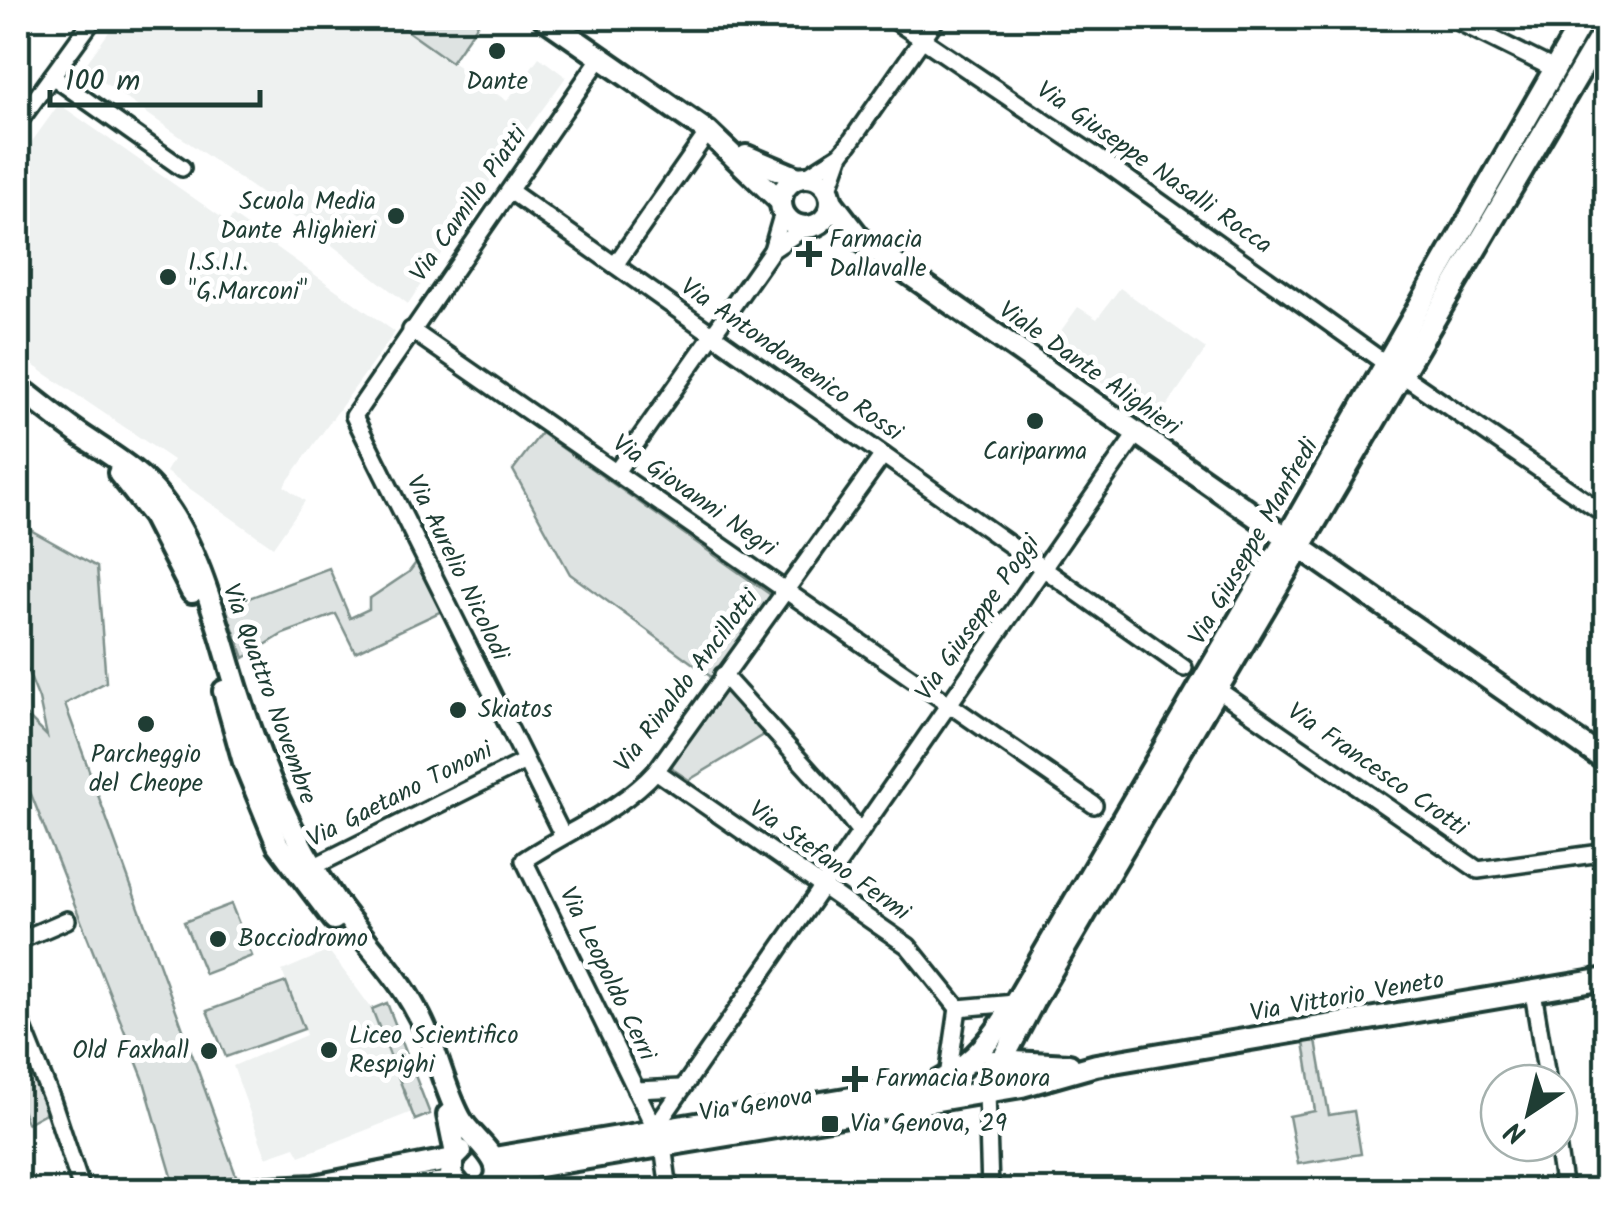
<svg xmlns="http://www.w3.org/2000/svg" width="1624" height="1208" font-family="Kalam,sans-serif">
  <rect width="100%" height="100%" fill="#fff"/>
  <filter id="ink" filterUnits="userSpaceOnUse"><feTurbulence type="fractalNoise" baseFrequency=".01" numOctaves="2"/><feDisplacementMap in="SourceGraphic" scale="20" xChannelSelector="R" yChannelSelector="G"/><feConvolveMatrix kernelMatrix="1 2 1 2 8 2 1 2 1" color-interpolation-filters="sRGB"/></filter>
  <g filter="url(#ink)">
    <!-- built -->
    <g fill="#eef1f0">
      <polygon points="119,18 389,18 507,101 539,57 566,77 476,200 408,304 315,232 83,68"/>
      <polygon points="59,104 228,222 233,216 395,332 284,486 305,501 273,547 166,472 173,460 18,355 18,161"/>
      <polygon points="1120,288 1206,349 1156,422 1050,346 1078,307 1097,319"/>
      <polygon points="329,951 372,1009 412,1112 300,1156 295,1147 266,1157 233,1066 306,1035 282,971"/>
    </g>
    <!-- green -->
    <g fill="#dee3e2" stroke="#7e908b" stroke-width="2.5">
      <polygon points="389,18 482,18 451,62"/>
      <polygon points="541,433 771,595 714,679 570,574 513,470"/>
      <path d="M 18,523 L 97,567 L 106,682 L 65,704 L 238,1181 C 214,1181 200,1190 176,1190 L 143,1078 L 18,761 L 18,707 L 47,736 L 39,699 L 18,647 Z"/>
      <polygon points="418,560 444,610 355,652 336,614 283,634 244,658 225,607 329,568 350,618 369,609 369,599 409,572"/>
      <polygon points="726,686 764,735 689,780 674,770 668,760"/>
      <polygon points="231,904 252,956 205,974 184,922"/>
      <polygon points="286,982 304,1029 226,1057 207,1011"/>
      <polygon points="387,1003 430,1114 415,1120 372,1009"/>
      <polygon points="1316,1040 1329,1115 1354,1111 1361,1154 1298,1164 1289,1116 1315,1111 1304,1042"/>
      <polygon points="20,1041 51,1110 27,1123 18,1100 18,1042"/>
    </g>
    <g fill="none" stroke-linecap="round" stroke-linejoin="round">
      <defs>
        <g id="street">
          <polyline points="891,18 1097,157 1385,363 1606,515"/>
          <polyline points="1451,18 1554,69"/>
          <polyline points="52,76 182,168"/>
          <polyline points="18,123 94,18"/>
          <polyline points="805,177 841,154 849,144 937,18"/>
          <polyline points="510,191 1184,668"/>
          <polyline points="828,191 841,154"/>
          <polyline points="772,250 806,227"/>
          <polyline points="615,265 708,132"/>
          <polyline points="411,330 1094,805"/>
          <polyline points="616,472 772,250 783,212"/>
          <polyline points="723,675 832,796 860,832"/>
          <polyline points="1208,683 1478,870 1601,853 1606,886"/>
          <polyline points="656,771 908,946 958,1008"/>
          <polyline points="562,834 354,416 601,57"/>
          <polyline points="307,870 525,761"/>
          <polyline points="18,941 67,920"/>
          <polyline points="1533,992 1548,1083"/>
          <polyline points="958,1008 1015,1003"/>
          <polyline points="18,1015 52,1100 82,1190"/>
          <polyline points="948,1077 958,1008"/>
          <polyline points="636,1090 681,1088"/>
          <polyline points="987,1092 990,1190"/>
          <polyline points="653,1131 1137,433"/>
          <polyline points="1557,1143 1564,1190"/>
          <path d="M 669,1190 L 663,1145 L 524,860 C 569,830 620,811 656,771 L 883,455"/>
        </g>
        <g id="secondary">
          <polyline points="544,18 708,132 781,202"/>
          <polyline points="746,156 798,178"/>
          <circle cx="806" cy="202" r="25"/>
          <polyline points="831,201 862,241 1606,761"/>
          <path d="M 18,387 C 38,402 57,418 78,433 C 107,453 139,470 161,499 C 200,549 218,628 237,689 C 261,764 290,837 336,902 C 362,939 396,972 417,1012 C 436,1045 442,1084 460,1118 C 472,1141 517,1165 486,1190"/>
          <polyline points="119,473 153,516 192,592"/>
          <polyline points="224,691 244,762 278,845 334,919"/>
          <polyline points="994,1061 1069,1065"/>
          <polyline points="987,1092 995,1083 1002,1061 1033,1002 1606,27"/>
          <polyline points="448,1115 456,1154"/>
          <polyline points="461,1151 453,1159 451,1175 463,1190"/>
          <path d="M 494,1158 L 935,1084 C 977,1062 997,1033 1021,993 L 1286,539 L 1584,18"/>
          <polyline points="498,1173 1022,1086 1096,1065 1606,979"/>
          <polyline points="230,1190 314,1186 453,1159"/>
          <polyline points="387,1190 454,1182"/>
        </g>
      </defs>
      <!-- street casing -->
      <use href="#street" stroke="#1f3d34" stroke-width="22"/>
      <!-- secondary casing -->
      <use href="#secondary" stroke="#1f3d34" stroke-width="28"/>
      <!-- street -->
      <use href="#street" stroke="#fff" stroke-width="15"/>
      <!-- secondary -->
      <use href="#secondary" stroke="#fff" stroke-width="20"/>
    </g>
  </g>
  <!-- markers -->
  <g fill="#1f3d34" stroke="#fff" stroke-width="4">
    <circle cx="497" cy="51" r="10"/>
    <circle cx="396" cy="216" r="10"/>
    <path d="M804 239h10v10h10v10h-10v10h-10v-10h-10v-10h10z"/>
    <circle cx="168" cy="277" r="10"/>
    <circle cx="1035" cy="421" r="10"/>
    <circle cx="458" cy="710" r="10"/>
    <circle cx="146" cy="724" r="10"/>
    <circle cx="218" cy="939" r="10"/>
    <circle cx="329" cy="1050" r="10"/>
    <circle cx="209" cy="1051" r="10"/>
    <path d="M850 1064h10v10h10v10h-10v10h-10v-10h-10v-10h10z"/>
    <rect x="820" y="1114" width="20" height="20" rx="5"/>
  </g>
  <g text-anchor="middle" dominant-baseline="central" stroke-width="10" stroke-linejoin="round" paint-order="stroke">
    <!-- poi labels -->
    <g font-size="25" fill="#1f3d34" stroke="#fff" text-anchor="start">
      <text x="497" y="82" text-anchor="middle">Dante</text>
      <text x="376" y="202" text-anchor="end">Scuola Media<tspan x="376" dy="29">Dante Alighieri</tspan></text>
      <text x="829" y="240">Farmacia<tspan x="829" dy="29">Dallavalle</tspan></text>
      <text x="188" y="263">I.S.I.I.<tspan x="188" dy="29">"G.Marconi"</tspan></text>
      <text x="1035" y="452" text-anchor="middle">Cariparma</text>
      <text x="478" y="710">Skiatos</text>
      <text x="146" y="755" text-anchor="middle">Parcheggio<tspan x="146" dy="29">del Cheope</tspan></text>
      <text x="238" y="939">Bocciodromo</text>
      <text x="349" y="1036">Liceo Scientifico<tspan x="349" dy="29">Respighi</tspan></text>
      <text x="189" y="1051" text-anchor="end">Old Faxhall</text>
      <text x="875" y="1079">Farmacia Bonora</text>
      <text x="850" y="1124">Via Genova, 29</text>
    </g>
    <!-- street labels -->
    <g font-size="25" fill="#1f3d34" stroke="#fff">
      <text transform="translate(1154 168) rotate(35)">Via Giuseppe Nasalli Rocca</text>
      <text transform="translate(469 204) rotate(-55)">Via Camillo Piatti</text>
      <text transform="translate(791 360) rotate(35)">Via Antondomenico Rossi</text>
      <text transform="translate(1089 369) rotate(35)">Viale Dante Alighieri</text>
      <text transform="translate(694 496) rotate(35)">Via Giovanni Negri</text>
      <text transform="translate(1254 542) rotate(-60)">Via Giuseppe Manfredi</text>
      <text transform="translate(457 568) rotate(64)">Via Aurelio Nicolodi</text>
      <text transform="translate(978 618) rotate(-55)">Via Giuseppe Poggi</text>
      <text transform="translate(687 681) rotate(-53)">Via Rinaldo Ancillotti</text>
      <text transform="translate(269 694) rotate(70)">Via Quattro Novembre</text>
      <text transform="translate(1377 770) rotate(35)">Via Francesco Crotti</text>
      <text transform="translate(400 795) rotate(-27)">Via Gaetano Tononi</text>
      <text transform="translate(829 861) rotate(35)">Via Stefano Fermi</text>
      <text transform="translate(607 974) rotate(64)">Via Leopoldo Cerri</text>
      <text transform="translate(1347 997) rotate(-10)">Via Vittorio Veneto</text>
      <text transform="translate(756 1105) rotate(-9)">Via Genova</text>
    </g>
  </g>
  <!-- margin -->
  <rect width="1624" height="1208" fill="none" stroke="#fff" stroke-width="60"/>
  <rect x="30" y="30" width="1564" height="1148" fill="none" stroke="#1f3d34" stroke-width="4" filter="url(#ink)"/>
  <!-- north arrow -->
  <g transform="translate(1529 1113) rotate(215)"><circle r="48" fill="#ffffff" stroke="#a5b1ae" stroke-width="2.5"/>
  <path d="M0-8L18 38L0 25L-18 38Z" fill="#1f3d34"/>
  <text y="-15" font-size="28" font-weight="bold" text-anchor="middle" fill="#1f3d34">N</text>
  </g>
  <!-- scale -->
  <path d="M50 90v15h210v-15" fill="none" stroke="#1f3d34" stroke-width="5"/>
  <text x="65" y="90" font-size="30" fill="#1f3d34" stroke="#ffffff" stroke-width="8" paint-order="stroke">100 m</text>
</svg>
